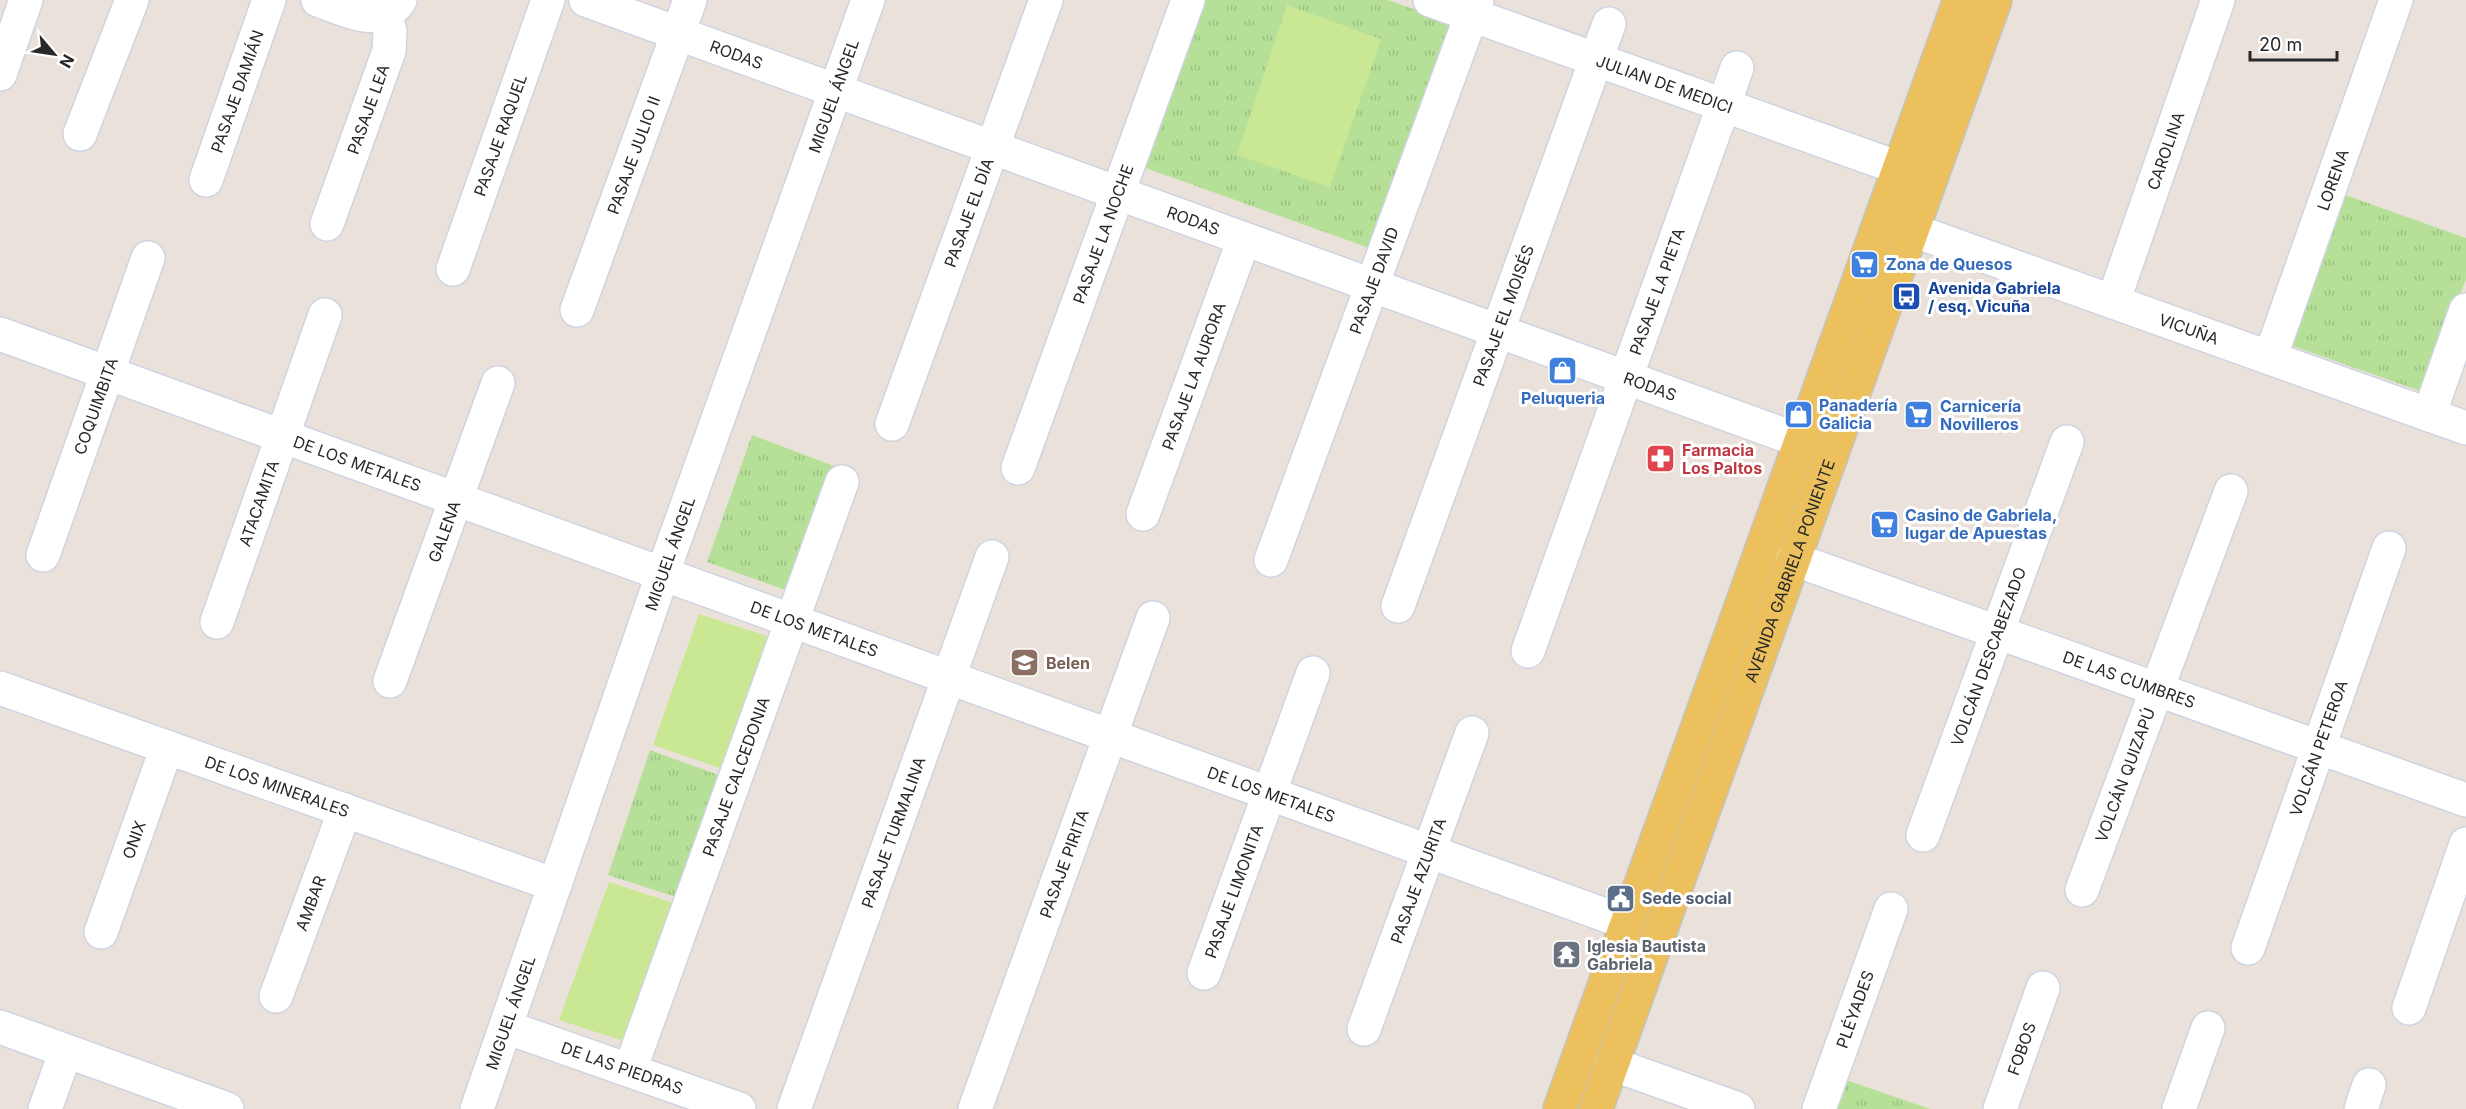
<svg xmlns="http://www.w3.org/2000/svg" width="2466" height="1109" font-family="Inter,sans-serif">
  <defs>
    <pattern id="grass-tufts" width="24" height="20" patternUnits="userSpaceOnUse" patternTransform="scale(1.5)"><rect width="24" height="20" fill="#b6e097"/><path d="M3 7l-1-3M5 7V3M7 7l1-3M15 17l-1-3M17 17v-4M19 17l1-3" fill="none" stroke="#9cc082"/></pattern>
  </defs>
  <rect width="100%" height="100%" fill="#eae2da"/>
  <!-- grass -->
  <g fill="url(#grass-tufts)">
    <polygon points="1198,0 1388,0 1455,24 1372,249 1140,166"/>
    <polygon points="2345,195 2466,238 2466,279 2423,392 2290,345"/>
    <polygon points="752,435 834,466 785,590 707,562"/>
    <polygon points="650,750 721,776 679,898 608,875"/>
    <polygon points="1846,1080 1930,1109 1835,1109"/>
  </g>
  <!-- pitch -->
  <g fill="#cae793">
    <polygon points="1287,5 1381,39 1330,187 1237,155"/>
    <polygon points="699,614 773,638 726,770 653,745"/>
    <polygon points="609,882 676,904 630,1043 559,1020"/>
  </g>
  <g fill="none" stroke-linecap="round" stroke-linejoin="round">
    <defs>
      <g id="minor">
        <path d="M 318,0 C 345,9 380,30 400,0"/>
        <path id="s1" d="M 586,0 L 1801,441"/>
        <path id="s2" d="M 1430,0 L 1899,168"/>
        <polyline points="0,74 26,0"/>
        <polyline points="80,134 132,0"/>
        <path id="s3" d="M 206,180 L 269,0"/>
        <path id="s4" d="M 327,224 L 389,51 L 390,31 L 385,14"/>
        <path id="s5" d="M 1912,230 L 2466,428"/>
        <path id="s6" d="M 453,269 L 548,0"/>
        <path id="s7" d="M 2113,302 L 2218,0"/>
        <path id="s8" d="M 577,310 L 690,0"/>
        <path id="s9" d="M 0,334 L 1627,923"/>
        <path id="s10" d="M 2270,358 L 2396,0"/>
        <polyline points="2429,415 2466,310"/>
        <path id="s11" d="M 892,424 L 1046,0"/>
        <path id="s12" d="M 1018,468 L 1188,0"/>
        <path id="s13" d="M 1143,514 L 1244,239"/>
        <path id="s14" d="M 43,555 L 148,258"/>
        <path id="s15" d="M 1793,559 L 2466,800"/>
        <path id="s16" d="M 1271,560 L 1477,0"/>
        <path id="s17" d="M 1398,606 L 1609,24"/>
        <path id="s18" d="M 217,622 L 325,315"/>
        <path id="s19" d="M 1528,651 L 1737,68"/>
        <path id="s20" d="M 390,681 L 498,383"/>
        <path id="s21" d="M 0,688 L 555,885"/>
        <path id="s22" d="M 1923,835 L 2067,442"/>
        <path id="s23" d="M 2082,890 L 2231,491"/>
        <path id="s24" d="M 101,932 L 167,747"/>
        <path id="s25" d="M 2248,948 L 2389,548"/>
        <path id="s26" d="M 1204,973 L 1313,673"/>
        <path id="s27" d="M 276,996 L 345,810"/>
        <polyline points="2409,1008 2466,844"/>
        <polyline points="0,1027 227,1109"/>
        <path id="s28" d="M 506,1027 L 739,1109"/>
        <path id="s29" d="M 1364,1029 L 1472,733"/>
        <polyline points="1612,1064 1738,1109"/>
        <path id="s30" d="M 630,1070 L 842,482"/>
        <polyline points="45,1109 66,1051"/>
        <path id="s31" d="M 794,1109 L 992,557"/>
        <path id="s32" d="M 975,1109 L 1153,618"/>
        <path id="s33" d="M 1819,1109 L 1891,909"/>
        <path id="s34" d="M 2000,1109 L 2043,988"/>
        <polyline points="2179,1109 2208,1028"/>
        <polyline points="2361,1109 2369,1085"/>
      </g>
      <g id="tertiary">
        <path id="s35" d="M 477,1109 L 671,550 L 868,0"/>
      </g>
      <g id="primary">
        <polyline points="1560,1109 1960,0"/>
        <path id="s36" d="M 1596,1109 L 1995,0"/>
      </g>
    </defs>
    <!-- minor casing -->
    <use href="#minor" stroke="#cfd4e1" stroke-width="36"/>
    <!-- tertiary casing -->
    <use href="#tertiary" stroke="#cfd4e1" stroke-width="36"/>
    <!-- primary casing -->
    <use href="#primary" stroke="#c3c3c3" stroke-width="36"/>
    <!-- minor -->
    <use href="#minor" stroke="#fff" stroke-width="33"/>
    <!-- tertiary -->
    <use href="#tertiary" stroke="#fff" stroke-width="33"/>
    <!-- primary -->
    <use href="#primary" stroke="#ecc05d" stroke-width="33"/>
  </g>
  <!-- icons -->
  <defs>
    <symbol id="supermarket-square" viewBox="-11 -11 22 22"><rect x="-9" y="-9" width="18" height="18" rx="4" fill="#3f7fe0" stroke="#fff"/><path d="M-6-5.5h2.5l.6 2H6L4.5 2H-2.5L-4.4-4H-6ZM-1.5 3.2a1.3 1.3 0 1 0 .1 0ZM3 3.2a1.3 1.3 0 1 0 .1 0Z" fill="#fff"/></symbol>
    <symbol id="bus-square" viewBox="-11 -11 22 22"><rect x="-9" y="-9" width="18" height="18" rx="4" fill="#1a4fb4" stroke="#fff"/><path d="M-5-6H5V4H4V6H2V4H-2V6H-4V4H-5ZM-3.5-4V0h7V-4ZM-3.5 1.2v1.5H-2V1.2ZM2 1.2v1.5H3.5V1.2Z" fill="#fff"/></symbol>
    <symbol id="shop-square" viewBox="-11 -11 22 22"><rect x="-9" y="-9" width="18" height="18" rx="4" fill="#3f7fe0" stroke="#fff"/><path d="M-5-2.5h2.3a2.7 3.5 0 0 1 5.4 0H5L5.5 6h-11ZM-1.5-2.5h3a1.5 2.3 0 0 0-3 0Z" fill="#fff"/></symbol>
    <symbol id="pharmacy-square" viewBox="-11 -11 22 22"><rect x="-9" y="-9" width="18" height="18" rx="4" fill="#e0444e" stroke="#fff"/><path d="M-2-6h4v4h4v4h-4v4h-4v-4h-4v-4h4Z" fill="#fff"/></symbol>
    <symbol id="school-square" viewBox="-11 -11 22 22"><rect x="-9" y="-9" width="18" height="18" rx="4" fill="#8d6e63" stroke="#fff"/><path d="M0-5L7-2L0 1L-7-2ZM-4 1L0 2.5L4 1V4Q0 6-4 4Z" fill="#fff"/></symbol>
    <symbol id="civic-square" viewBox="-11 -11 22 22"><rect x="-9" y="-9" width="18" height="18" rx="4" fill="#5c6f8a" stroke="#fff"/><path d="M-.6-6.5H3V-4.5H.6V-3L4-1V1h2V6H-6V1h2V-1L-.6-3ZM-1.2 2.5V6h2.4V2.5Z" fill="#fff"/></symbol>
    <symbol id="temple-square" viewBox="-11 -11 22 22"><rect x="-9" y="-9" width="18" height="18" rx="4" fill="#6b7280" stroke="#fff"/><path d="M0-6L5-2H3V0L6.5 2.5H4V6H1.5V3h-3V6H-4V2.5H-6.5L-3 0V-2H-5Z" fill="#fff"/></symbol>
  </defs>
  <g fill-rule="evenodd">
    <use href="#supermarket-square" x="1848" y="248" width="33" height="33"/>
    <use href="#bus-square" x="1890" y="280" width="33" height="33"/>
    <use href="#shop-square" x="1546" y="354" width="33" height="33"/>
    <use href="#shop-square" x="1782" y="398" width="33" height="33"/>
    <use href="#supermarket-square" x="1902" y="398" width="33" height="33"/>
    <use href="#pharmacy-square" x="1644" y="442" width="33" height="33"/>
    <use href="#supermarket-square" x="1868" y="508" width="33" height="33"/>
    <use href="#school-square" x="1008" y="646" width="33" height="33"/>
    <use href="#civic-square" x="1604" y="882" width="33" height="33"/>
    <use href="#temple-square" x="1550" y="938" width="33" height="33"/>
  </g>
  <g text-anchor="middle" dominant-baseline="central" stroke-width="6" stroke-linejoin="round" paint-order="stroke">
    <!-- street labels -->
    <g font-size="16" fill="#282828" stroke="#fff">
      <text stroke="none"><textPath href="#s1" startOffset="160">RODAS</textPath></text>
      <text stroke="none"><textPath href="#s2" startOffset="249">JULIAN DE MEDICI</textPath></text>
      <text stroke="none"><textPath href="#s3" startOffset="94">PASAJE DAMIÁN</textPath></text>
      <text stroke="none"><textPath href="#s35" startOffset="1074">MIGUEL ÁNGEL</textPath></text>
      <text stroke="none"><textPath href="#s4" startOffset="122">PASAJE LEA</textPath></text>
      <text stroke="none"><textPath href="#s6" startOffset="142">PASAJE RAQUEL</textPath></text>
      <text stroke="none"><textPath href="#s7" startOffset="160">CAROLINA</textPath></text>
      <text stroke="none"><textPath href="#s8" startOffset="165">PASAJE JULIO II</textPath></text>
      <text stroke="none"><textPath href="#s10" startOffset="189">LORENA</textPath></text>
      <text stroke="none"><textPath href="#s11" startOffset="225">PASAJE EL DÍA</textPath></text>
      <text stroke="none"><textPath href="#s1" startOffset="646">RODAS</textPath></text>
      <text stroke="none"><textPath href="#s12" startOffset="249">PASAJE LA NOCHE</textPath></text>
      <text stroke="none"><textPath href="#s16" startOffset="298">PASAJE DAVID</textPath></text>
      <text stroke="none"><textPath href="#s19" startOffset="382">PASAJE LA PIETA</textPath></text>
      <text stroke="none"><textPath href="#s17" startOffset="309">PASAJE EL MOISÉS</textPath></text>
      <text stroke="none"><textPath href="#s5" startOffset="294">VICUÑA</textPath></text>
      <text stroke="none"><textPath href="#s13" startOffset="147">PASAJE LA AURORA</textPath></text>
      <text stroke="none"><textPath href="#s1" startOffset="1132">RODAS</textPath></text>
      <text stroke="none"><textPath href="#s14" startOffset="158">COQUIMBITA</textPath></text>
      <text stroke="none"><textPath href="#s9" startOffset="380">DE LOS METALES</textPath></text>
      <text stroke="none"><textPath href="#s18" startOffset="126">ATACAMITA</textPath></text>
      <text stroke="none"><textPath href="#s20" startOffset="159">GALENA</textPath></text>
      <text stroke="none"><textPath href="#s35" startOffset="588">MIGUEL ÁNGEL</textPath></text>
      <text stroke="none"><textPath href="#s36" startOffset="572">AVENIDA GABRIELA PONIENTE</textPath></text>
      <text stroke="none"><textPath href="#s9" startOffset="866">DE LOS METALES</textPath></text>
      <text stroke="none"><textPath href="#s22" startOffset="190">VOLCÁN DESCABEZADO</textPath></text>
      <text stroke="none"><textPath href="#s15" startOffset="357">DE LAS CUMBRES</textPath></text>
      <text stroke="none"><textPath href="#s25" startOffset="212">VOLCÁN PETEROA</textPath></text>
      <text stroke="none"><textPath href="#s23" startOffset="123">VOLCÁN QUIZAPÚ</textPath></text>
      <text stroke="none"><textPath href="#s30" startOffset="312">PASAJE CALCEDONIA</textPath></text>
      <text stroke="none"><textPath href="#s21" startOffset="294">DE LOS MINERALES</textPath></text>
      <text stroke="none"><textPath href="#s9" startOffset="1352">DE LOS METALES</textPath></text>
      <text stroke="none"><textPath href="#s31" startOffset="294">PASAJE TURMALINA</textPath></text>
      <text stroke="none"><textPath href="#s24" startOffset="98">ONIX</textPath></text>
      <text stroke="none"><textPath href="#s32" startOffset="261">PASAJE PIRITA</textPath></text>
      <text stroke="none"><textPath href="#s29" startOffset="158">PASAJE AZURITA</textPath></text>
      <text stroke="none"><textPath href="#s26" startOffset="87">PASAJE LIMONITA</textPath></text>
      <text stroke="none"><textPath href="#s27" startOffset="99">AMBAR</textPath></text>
      <text stroke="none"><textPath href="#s33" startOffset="106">PLÉYADES</textPath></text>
      <text stroke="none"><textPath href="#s35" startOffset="102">MIGUEL ÁNGEL</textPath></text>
      <text stroke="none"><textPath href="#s34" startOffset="64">FOBOS</textPath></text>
      <text stroke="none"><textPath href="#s28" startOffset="123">DE LAS PIEDRAS</textPath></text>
    </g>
    <!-- shop labels -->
    <g font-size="16" font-weight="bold" fill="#366cbe" stroke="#fff" text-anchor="start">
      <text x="1886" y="264">Zona de Quesos</text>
      <text x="1563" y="398" text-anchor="middle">Peluqueria</text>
      <text x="1819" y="405">Panadería<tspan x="1819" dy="18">Galicia</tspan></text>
      <text x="1940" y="406">Carnicería<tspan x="1940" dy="18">Novilleros</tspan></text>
      <text x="1905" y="515">Casino de Gabriela,<tspan x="1905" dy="18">lugar de Apuestas</tspan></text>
    </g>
    <!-- transit labels -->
    <g font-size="16" font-weight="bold" fill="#164399" stroke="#fff" text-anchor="start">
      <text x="1928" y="288">Avenida Gabriela<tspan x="1928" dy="18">/ esq. Vicuña</tspan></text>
    </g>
    <!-- health labels -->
    <g font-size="16" font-weight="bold" fill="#be3a42" stroke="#fff" text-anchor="start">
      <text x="1682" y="450">Farmacia<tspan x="1682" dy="18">Los Paltos</tspan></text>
    </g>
    <!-- education labels -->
    <g font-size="16" font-weight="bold" fill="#785e54" stroke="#fff" text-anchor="start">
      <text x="1046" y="663">Belen</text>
    </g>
    <!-- service labels -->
    <g font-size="16" font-weight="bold" fill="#4e5e75" stroke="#fff" text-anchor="start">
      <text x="1642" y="898">Sede social</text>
    </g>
    <!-- worship labels -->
    <g font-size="16" font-weight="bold" fill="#5b616d" stroke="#fff" text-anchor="start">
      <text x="1587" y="946">Iglesia Bautista<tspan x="1587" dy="18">Gabriela</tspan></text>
    </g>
  </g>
  <!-- north arrow -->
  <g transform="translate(54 54) rotate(119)" stroke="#ffffff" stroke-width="4.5" paint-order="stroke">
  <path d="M0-4.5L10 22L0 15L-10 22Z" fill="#282828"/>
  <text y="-9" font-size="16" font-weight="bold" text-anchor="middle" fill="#282828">N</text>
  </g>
  <!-- scale -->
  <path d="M2250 51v9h87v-9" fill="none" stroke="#282828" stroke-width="3"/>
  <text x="2259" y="51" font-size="18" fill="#282828" stroke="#ffffff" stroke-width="4.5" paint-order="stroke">20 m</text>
</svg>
